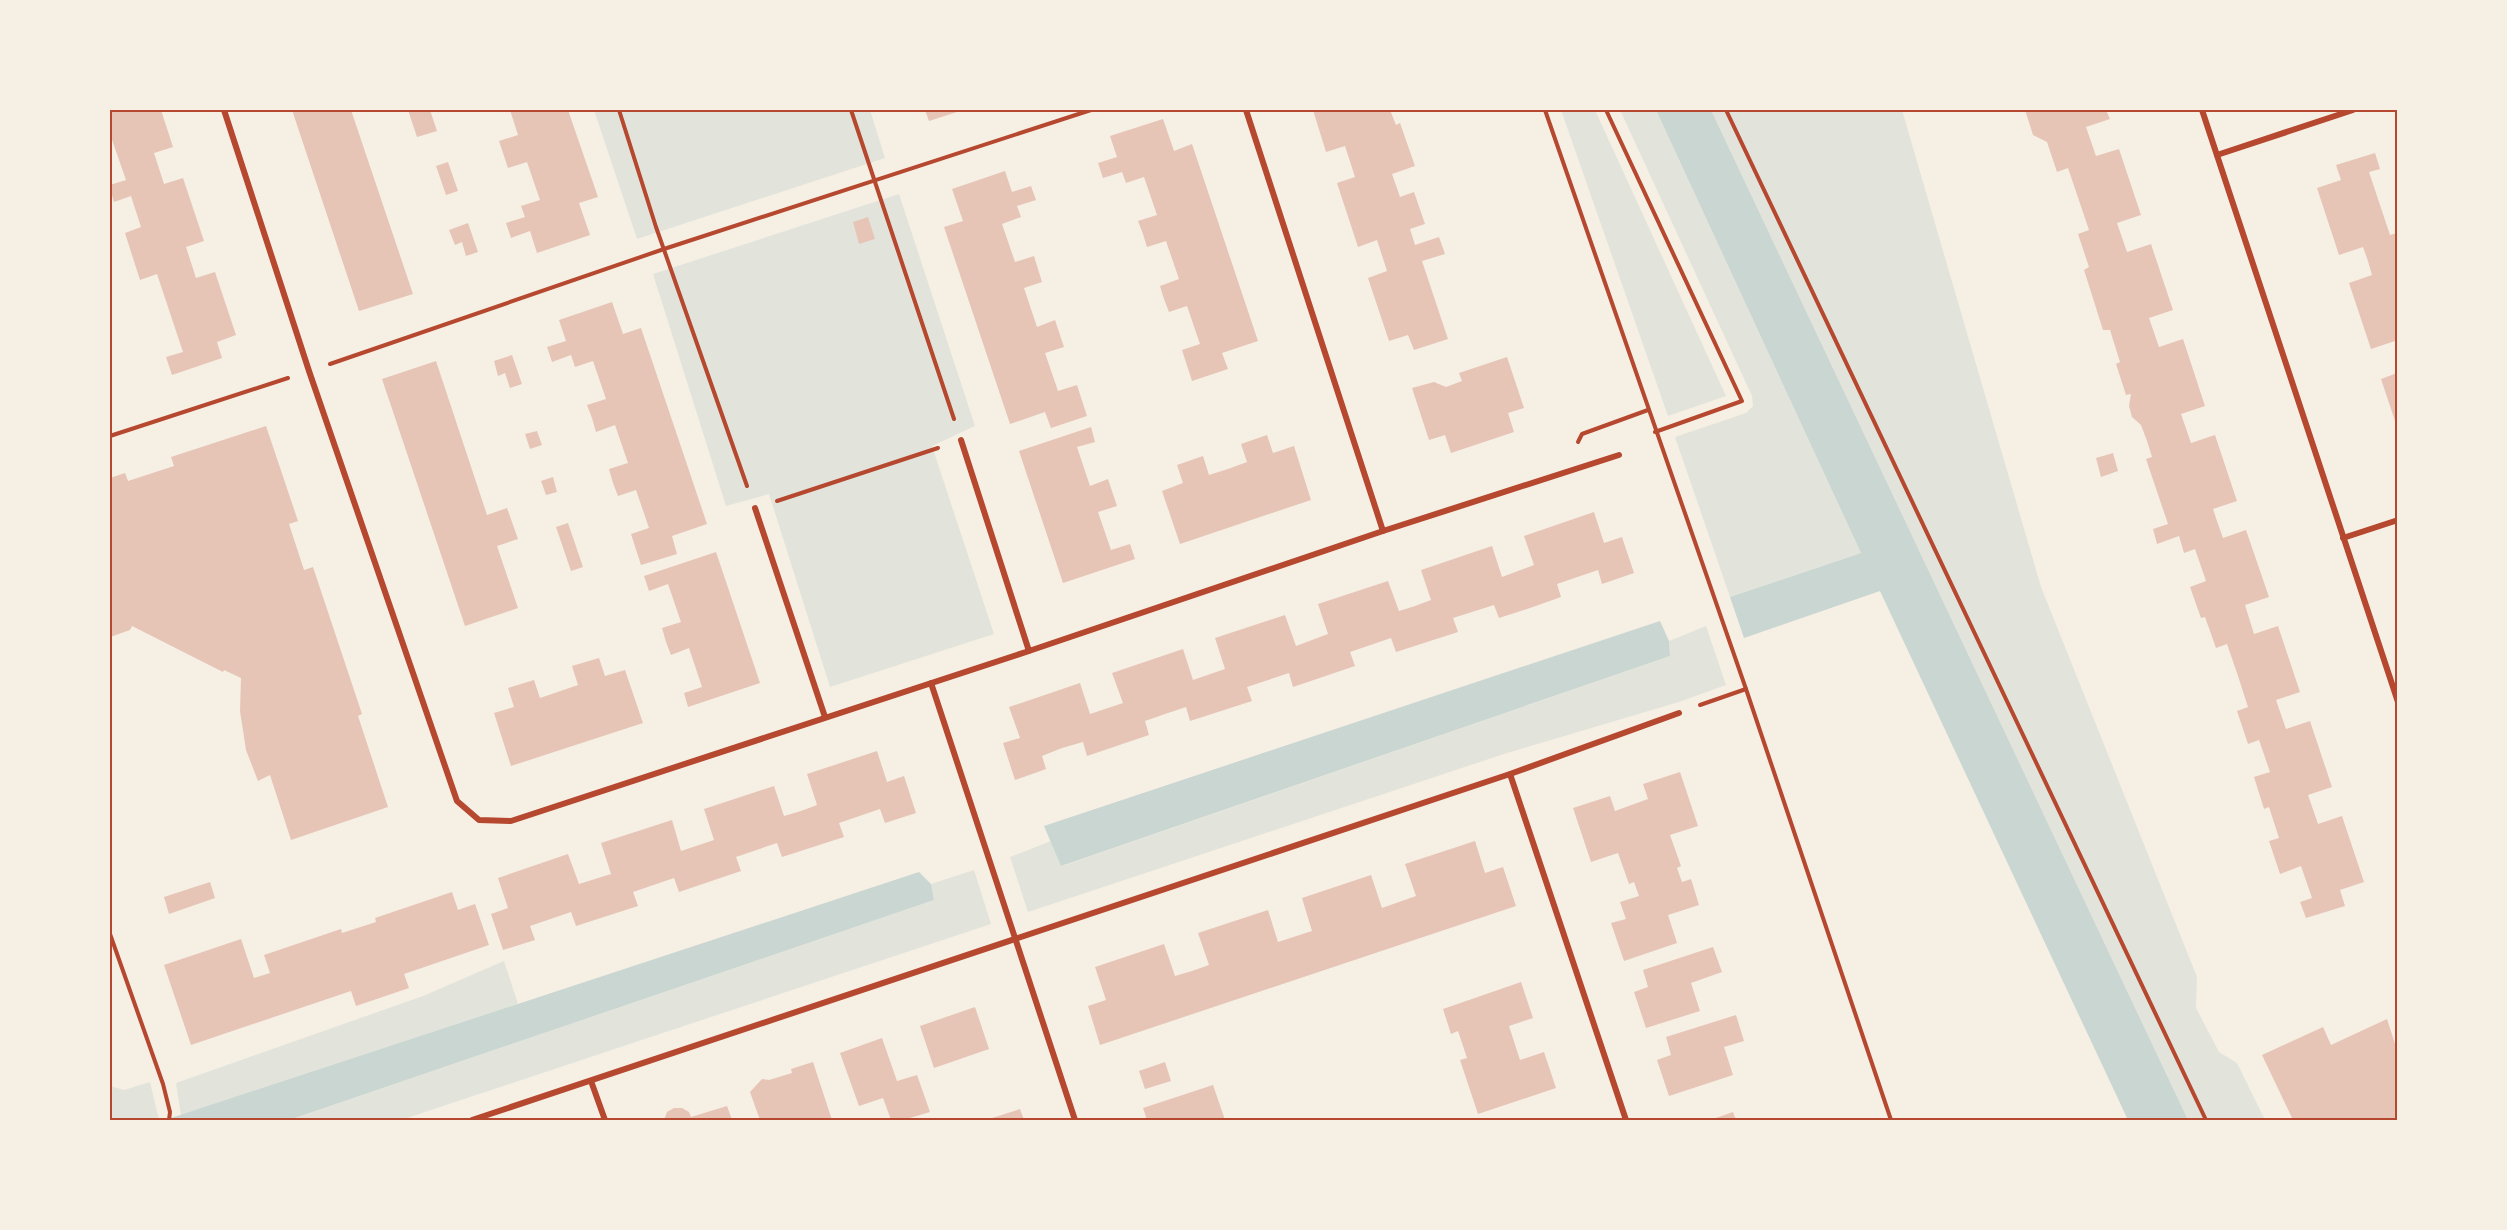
<svg xmlns="http://www.w3.org/2000/svg" width="2507" height="1230" font-family="Mulish,sans-serif">
  <rect width="100%" height="100%" fill="#f6efe4"/>
  <!-- green -->
  <g fill="#e2e4dc">
    <polygon points="594,110 870,110 885,158 637,239"/>
    <polygon points="1561,110 1595,110 1726,396 1668,416"/>
    <polygon points="1620,110 1656,110 1861,553 1730,597 1675,437 1746,413 1753,406 1752,396"/>
    <polygon points="1711,110 1902,110 2041,587 2197,977 2196,1008 2219,1052 2237,1063 2265,1120 2188,1120"/>
    <polygon points="899,194 975,426 932,446 994,634 830,687 769,494 726,506 653,274"/>
    <polygon points="1706,626 1726,685 1679,702 1504,754 1028,912 1010,857 1051,841 1062,866 1670,656 1669,641"/>
    <polygon points="974,870 991,924 401,1120 289,1120 934,900 931,884"/>
    <polygon points="504,961 518,1004 181,1116 176,1083 423,996"/>
    <polygon points="150,1082 159,1120 110,1120 110,1086 124,1090"/>
  </g>
  <!-- water -->
  <g fill="#c9d6d2">
    <polygon points="1656,110 1711,110 2188,1120 2128,1120 1880,591 1744,638 1730,597 1861,553"/>
    <polygon points="1660,621 1669,641 1670,656 1061,866 1044,826"/>
    <polygon points="919,872 931,884 934,900 289,1120 165,1120"/>
  </g>
  <!-- building -->
  <g fill="#e6c5b7">
    <polygon points="110,110 161,110 173,147 154,153 164,184 183,178 204,241 186,247 196,278 215,272 236,335 217,342 222,358 172,375 166,357 183,352 157,274 140,280 125,233 141,227 131,196 114,202 110,188 110,185 126,180 110,134"/>
    <polygon points="292,110 351,110 413,294 359,311"/>
    <polygon points="408,110 430,110 437,131 417,137"/>
    <polygon points="510,110 568,110 598,197 579,203 590,235 537,253 530,231 511,238 506,223 525,217 521,206 540,200 527,162 508,168 499,141 518,135"/>
    <polygon points="925,110 963,110 929,121"/>
    <polygon points="1313,110 1390,110 1396,125 1400,123 1415,166 1392,174 1400,197 1414,192 1425,224 1410,229 1415,245 1439,237 1445,254 1422,261 1448,339 1414,350 1408,335 1389,341 1368,278 1387,271 1377,240 1358,247 1337,183 1355,177 1345,146 1326,152"/>
    <polygon points="2025,110 2106,110 2110,119 2086,127 2096,156 2119,149 2141,215 2117,223 2127,252 2151,244 2173,310 2149,318 2159,347 2183,339 2205,406 2181,414 2191,443 2215,435 2237,501 2213,509 2218,524 2223,538 2246,530 2269,597 2245,605 2254,634 2278,626 2300,692 2276,700 2286,729 2310,721 2332,787 2308,795 2318,824 2342,816 2364,882 2340,890 2345,906 2306,918 2300,902 2312,898 2301,866 2280,874 2269,841 2279,838 2269,807 2264,809 2254,777 2270,772 2259,740 2248,744 2237,711 2248,707 2238,676 2227,644 2216,648 2205,617 2201,618 2190,587 2206,581 2195,549 2184,553 2179,536 2157,544 2153,529 2168,524 2146,459 2152,457 2147,441 2141,425 2132,417 2129,406 2131,394 2126,395 2116,364 2120,362 2110,330 2103,330 2084,270 2089,267 2078,234 2089,230 2068,168 2057,172 2047,142 2033,135"/>
    <polygon points="1163,119 1174,151 1192,144 1258,341 1222,353 1228,369 1192,381 1182,350 1200,344 1187,306 1169,312 1164,299 1160,286 1179,279 1166,241 1147,247 1143,234 1138,221 1157,215 1144,177 1126,183 1122,172 1103,178 1098,163 1117,157 1110,136"/>
    <polygon points="2375,153 2380,169 2369,172 2390,235 2397,233 2397,348 2395,341 2371,349 2349,283 2372,275 2368,261 2363,247 2339,255 2317,188 2341,180 2336,165"/>
    <polygon points="448,162 458,191 446,195 436,166"/>
    <polygon points="1005,171 1012,192 1031,186 1036,200 1017,206 1021,217 1002,224 1015,262 1034,256 1042,282 1024,288 1037,327 1055,320 1064,347 1045,353 1058,391 1077,385 1087,416 1051,428 1045,412 1010,424 944,227 963,221 952,189"/>
    <polygon points="868,217 875,239 859,244 853,222"/>
    <polygon points="468,223 478,252 466,256 462,242 455,245 449,230"/>
    <polygon points="612,302 623,334 641,328 707,524 672,536 677,554 641,565 631,534 649,528 636,490 618,496 613,483 609,469 628,463 615,425 596,432 592,418 587,405 606,399 593,361 575,367 571,355 552,362 547,347 566,341 559,320"/>
    <polygon points="512,355 522,384 510,388 505,373 498,376 494,361"/>
    <polygon points="1507,357 1524,408 1508,413 1514,432 1451,453 1445,435 1429,440 1412,388 1434,382 1446,387 1462,381 1459,373"/>
    <polygon points="436,361 487,515 507,508 518,539 497,546 518,608 465,626 382,379"/>
    <polygon points="2397,373 2397,427 2381,379"/>
    <polygon points="266,426 298,521 289,524 304,570 313,567 362,714 358,716 388,807 291,840 270,775 258,781 246,750 240,711 241,678 224,670 223,672 132,626 130,630 110,637 110,478 125,473 128,481 174,466 171,457"/>
    <polygon points="1091,427 1095,442 1077,447 1090,486 1108,479 1117,506 1098,512 1111,550 1130,544 1135,559 1063,583 1019,451"/>
    <polygon points="537,431 542,445 530,449 525,434"/>
    <polygon points="1267,435 1273,453 1294,446 1311,500 1180,544 1162,491 1183,483 1177,465 1203,456 1209,475 1228,469 1247,462 1241,444"/>
    <polygon points="2113,453 2118,471 2101,477 2096,458"/>
    <polygon points="553,477 557,492 546,495 541,481"/>
    <polygon points="1594,512 1604,543 1622,537 1634,573 1602,584 1598,570 1557,584 1561,597 1530,608 1499,618 1494,605 1453,618 1458,632 1396,652 1391,638 1350,652 1355,666 1293,687 1289,673 1247,687 1252,701 1190,721 1186,707 1165,714 1145,721 1149,735 1087,756 1083,742 1062,748 1042,756 1046,769 1015,780 1003,743 1020,738 1009,707 1080,683 1090,714 1123,703 1112,673 1183,649 1193,680 1225,669 1215,638 1285,615 1296,646 1328,634 1318,604 1388,581 1399,611 1415,606 1431,600 1421,570 1492,546 1502,577 1534,565 1524,536"/>
    <polygon points="568,523 583,567 571,571 556,527"/>
    <polygon points="716,552 760,683 688,707 684,693 702,687 689,648 671,655 666,642 662,628 681,622 668,584 649,591 644,576"/>
    <polygon points="599,658 605,676 625,670 643,723 511,766 494,713 514,707 508,688 534,680 540,698 578,685 572,666"/>
    <polygon points="877,751 887,782 904,776 916,813 885,823 880,809 839,823 844,837 782,857 777,843 736,857 741,871 679,892 674,878 633,892 638,906 576,926 571,912 530,926 535,940 503,950 491,914 508,908 498,878 568,854 579,884 611,874 601,843 672,820 681,851 714,840 704,809 774,786 784,816 801,811 817,805 807,774"/>
    <polygon points="1680,772 1698,826 1670,835 1681,866 1677,868 1682,882 1691,879 1699,905 1668,915 1677,943 1624,961 1611,923 1626,919 1620,902 1639,896 1634,882 1629,884 1618,853 1591,862 1573,808 1610,796 1615,811 1648,799 1643,784"/>
    <polygon points="1475,841 1485,873 1503,867 1516,906 1100,1045 1088,1006 1106,1000 1095,967 1164,944 1175,976 1192,971 1209,965 1198,933 1268,910 1278,942 1312,931 1302,898 1371,875 1382,908 1416,896 1405,864"/>
    <polygon points="210,882 215,898 169,914 164,897"/>
    <polygon points="452,892 458,910 475,904 489,945 404,974 409,988 356,1006 351,991 191,1045 164,965 241,939 254,978 270,973 264,955 341,929 342,933 376,922 375,918"/>
    <polygon points="1713,947 1722,972 1691,983 1700,1011 1646,1028 1634,992 1648,987 1643,970"/>
    <polygon points="1521,982 1533,1018 1509,1026 1520,1060 1544,1052 1556,1088 1478,1114 1460,1060 1467,1058 1458,1031 1451,1034 1443,1009"/>
    <polygon points="975,1007 989,1049 934,1068 920,1026"/>
    <polygon points="1736,1015 1744,1041 1724,1047 1733,1075 1669,1096 1657,1060 1671,1055 1666,1037"/>
    <polygon points="2387,1019 2397,1050 2397,1120 2293,1120 2262,1055 2323,1027 2331,1045"/>
    <polygon points="882,1038 897,1081 917,1075 930,1112 903,1120 891,1120 883,1098 859,1106 840,1053"/>
    <polygon points="813,1062 832,1120 760,1120 750,1092 762,1079 769,1080 792,1073 791,1069"/>
    <polygon points="1165,1062 1171,1081 1145,1089 1139,1071"/>
    <polygon points="1213,1085 1225,1120 1147,1120 1143,1108"/>
    <polygon points="727,1106 732,1120 664,1120 667,1112 674,1108 682,1108 689,1112 691,1117"/>
    <polygon points="1020,1109 1024,1120 986,1120"/>
    <polygon points="1733,1112 1736,1120 1710,1120"/>
  </g>
  <g fill="none" stroke-linecap="round" stroke-linejoin="round">
    <!-- path -->
    <g stroke="#b5482f" stroke-width="4">
      <polyline points="619,110 656,227 747,486"/>
      <polyline points="851,110 954,419"/>
      <polyline points="1545,110 1746,689 1891,1120"/>
      <polyline points="1606,110 1742,401 1655,432"/>
      <polyline points="1726,110 2206,1120"/>
      <polyline points="330,364 664,249 1091,110"/>
      <polyline points="110,436 288,378"/>
      <polyline points="1578,442 1582,434 1648,410"/>
      <polyline points="777,501 938,448"/>
      <polyline points="1700,705 1746,689"/>
      <polyline points="110,934 163,1084 170,1112 169,1120"/>
    </g>
    <!-- minor -->
    <g stroke="#b5482f" stroke-width="6">
      <polyline points="224,110 309,371 457,801 479,820 511,821 1029,651 1383,531 1619,455"/>
      <polyline points="1246,110 1383,531"/>
      <polyline points="2202,110 2398,702"/>
      <polyline points="2217,155 2353,110"/>
      <polyline points="961,440 1029,651"/>
      <polyline points="755,508 825,717"/>
      <polyline points="2343,538 2398,520"/>
      <polyline points="931,683 1075,1120"/>
      <polyline points="1510,774 1626,1120"/>
      <polyline points="591,1081 605,1120"/>
      <polyline points="472,1120 1510,774 1679,713"/>
    </g>
  </g>
  <!-- border -->
  <rect width="2507" height="1230" fill="none" stroke="#f6efe4" stroke-width="222"/>
  <rect x="111" y="111" width="2285" height="1008" fill="none" stroke="#b5482f" stroke-width="2"/>
</svg>
